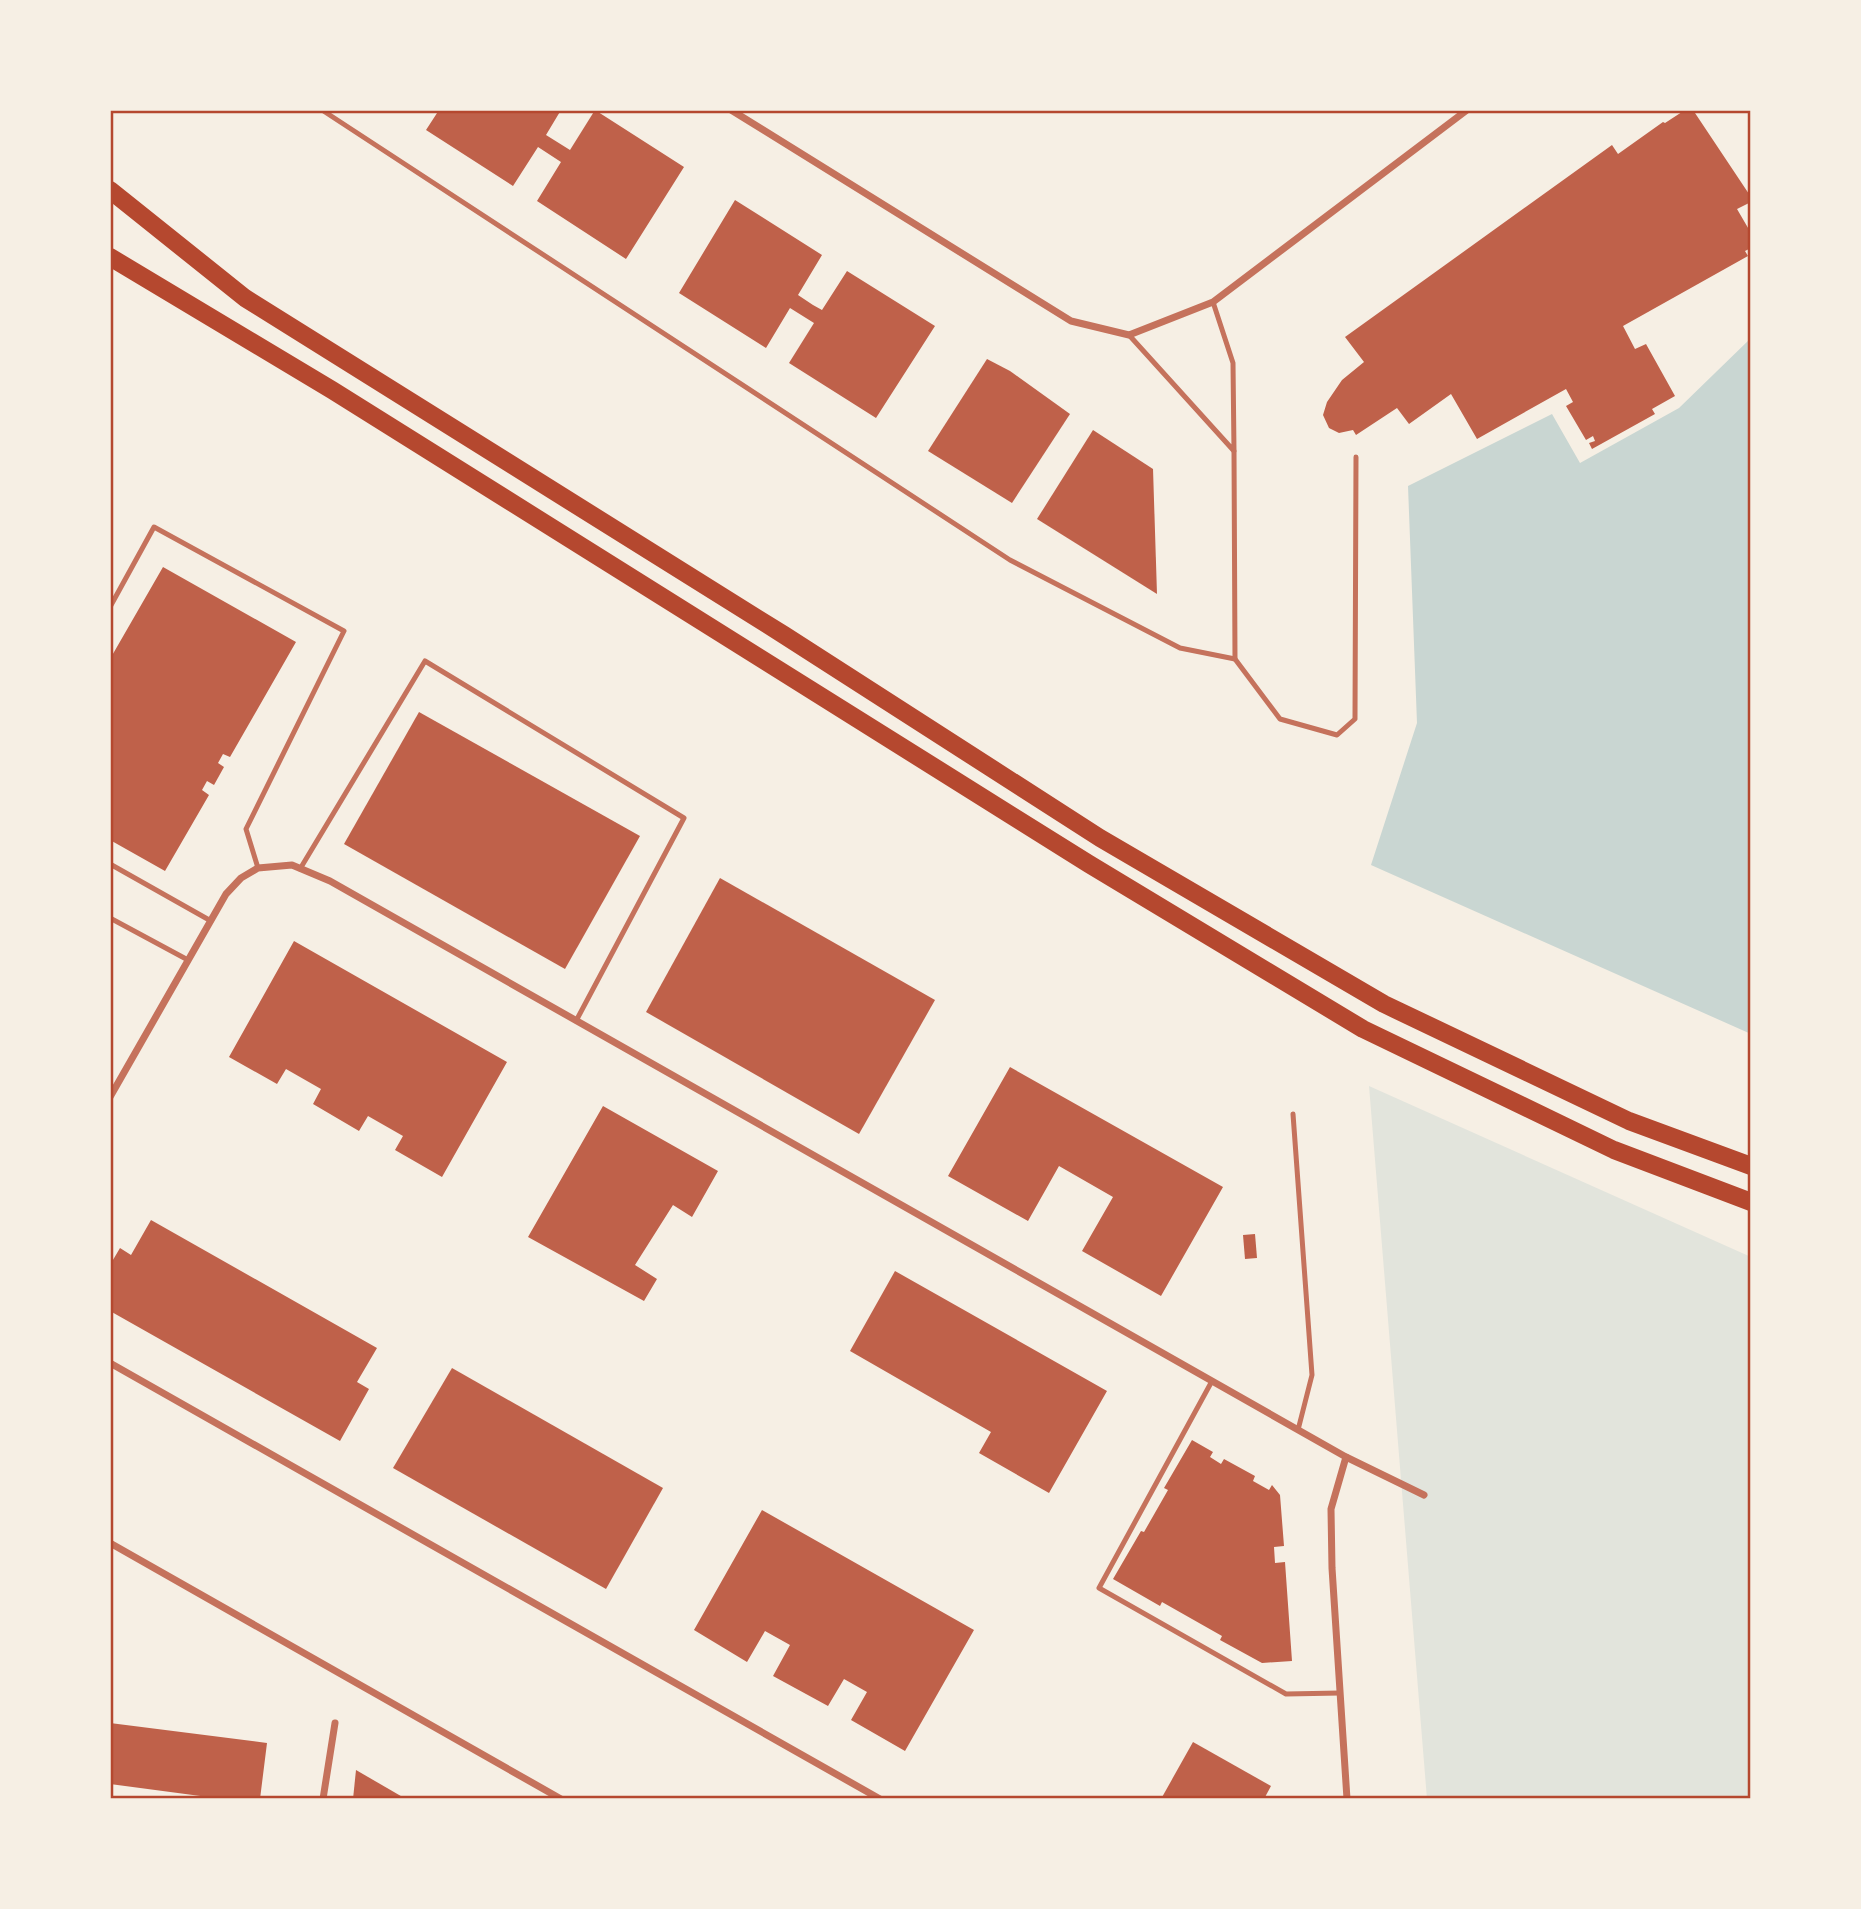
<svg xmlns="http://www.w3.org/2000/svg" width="1861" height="1909" font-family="'Roboto Serif',serif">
  <rect width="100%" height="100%" fill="#f6efe4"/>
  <!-- green -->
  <polygon fill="#e2e4dc" points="1369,1086 1751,1257 1751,1799 1427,1799"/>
  <!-- water -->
  <polygon fill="#c9d6d2" points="1751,338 1751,1034 1371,865 1417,723 1408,486 1552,414 1580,463 1679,408"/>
  <!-- building -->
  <g fill="#bf614a">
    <polygon points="439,110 561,110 546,135 570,150 595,110 684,167 626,259 537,201 561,162 538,147 513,186 426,130"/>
    <polygon points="1685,110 1693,110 1751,197 1751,202 1737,209 1751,233 1751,248 1745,251 1748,256 1623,326 1635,349 1646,344 1675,396 1652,409 1655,414 1592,449 1589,443 1595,441 1593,436 1586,440 1566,406 1573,402 1566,389 1477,439 1451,394 1409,424 1397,408 1356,435 1353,430 1339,433 1329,428 1323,415 1327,402 1342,380 1364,362 1345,337 1612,145 1618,154 1663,122 1665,123"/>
    <polygon points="735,200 822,255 798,295 813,305 822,310 847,271 935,326 876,418 789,363 814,323 790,308 766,348 679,293"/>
    <polygon points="987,359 1010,371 1070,414 1012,503 928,451"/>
    <polygon points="1093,430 1153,469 1157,594 1037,519"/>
    <polygon points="163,567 296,642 230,757 223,754 218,763 224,767 214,785 207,781 202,790 209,795 165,871 110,840 110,659"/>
    <polygon points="419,712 640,836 565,969 344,844"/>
    <polygon points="720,878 935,1000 859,1134 646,1012"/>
    <polygon points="294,941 507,1062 442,1177 395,1150 403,1136 368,1116 359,1131 313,1104 321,1089 286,1069 277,1084 229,1057"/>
    <polygon points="1010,1067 1223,1187 1161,1296 1082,1251 1113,1197 1059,1166 1028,1221 948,1176"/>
    <polygon points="603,1106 718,1171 692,1217 673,1205 635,1265 657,1279 644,1301 528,1237"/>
    <polygon points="151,1220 377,1348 357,1382 369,1389 340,1441 110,1311 110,1265 120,1248 131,1255"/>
    <polygon points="1255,1234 1257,1258 1245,1259 1243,1235"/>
    <polygon points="895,1271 1107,1391 1049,1493 979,1453 991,1432 850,1351"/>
    <polygon points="452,1368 663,1488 606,1589 393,1468"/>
    <polygon points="1192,1440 1213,1452 1210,1457 1221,1464 1224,1459 1255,1476 1253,1481 1269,1490 1272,1485 1280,1495 1284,1546 1274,1547 1275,1563 1285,1562 1292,1661 1262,1663 1220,1640 1222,1636 1162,1602 1160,1606 1113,1579 1141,1531 1144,1532 1168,1490 1164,1488"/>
    <polygon points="762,1510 974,1630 905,1751 851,1720 867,1692 844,1679 828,1706 773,1676 790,1645 765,1631 747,1662 694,1630"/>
    <polygon points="110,1723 267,1743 260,1799 223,1799 110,1784"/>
    <polygon points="1193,1742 1271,1786 1264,1799 1161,1799"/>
    <polygon points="356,1770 406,1799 353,1799"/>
  </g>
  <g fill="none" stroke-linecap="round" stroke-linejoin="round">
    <!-- service -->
    <g stroke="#c5725c" stroke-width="5">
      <polyline points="322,110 1010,560 1180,648 1235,659"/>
      <polyline points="1129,335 1234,451 1233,363 1213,302"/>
      <polyline points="1234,451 1235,659 1280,719 1337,735 1355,719 1356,457"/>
      <polyline points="110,607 154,527 344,631 246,829 258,868"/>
      <polyline points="110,864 211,921"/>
      <polyline points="300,869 425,661 684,818 576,1021"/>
      <polyline points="110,918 188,960"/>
      <polyline points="1293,1114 1312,1375 1298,1430"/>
      <polyline points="1212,1381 1099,1588 1286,1694 1340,1693"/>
    </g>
    <!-- minor -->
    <g stroke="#c5725c" stroke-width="7">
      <polyline points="731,110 1071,321 1129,335 1213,302 1467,110"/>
      <polyline points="110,1097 226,894 241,878 258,868 292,865 330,881 1346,1457 1424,1495"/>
      <polyline points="110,1363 880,1799"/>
      <polyline points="1346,1457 1331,1509 1332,1568 1347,1799"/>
      <polyline points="110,1543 561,1799"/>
      <polyline points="323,1799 335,1723"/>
    </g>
    <!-- primary -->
    <g stroke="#b5482f" stroke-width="18">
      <polyline points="110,190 245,298 784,635 1100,838 1384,1004 1629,1121 1751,1166"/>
      <polyline points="110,257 332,390 1089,864 1363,1029 1614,1150 1751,1202"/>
    </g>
  </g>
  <!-- border -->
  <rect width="1861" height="1909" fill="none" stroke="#f6efe4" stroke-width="224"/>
  <rect x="112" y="112" width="1637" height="1685" fill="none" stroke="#b5482f" stroke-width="2.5"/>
</svg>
